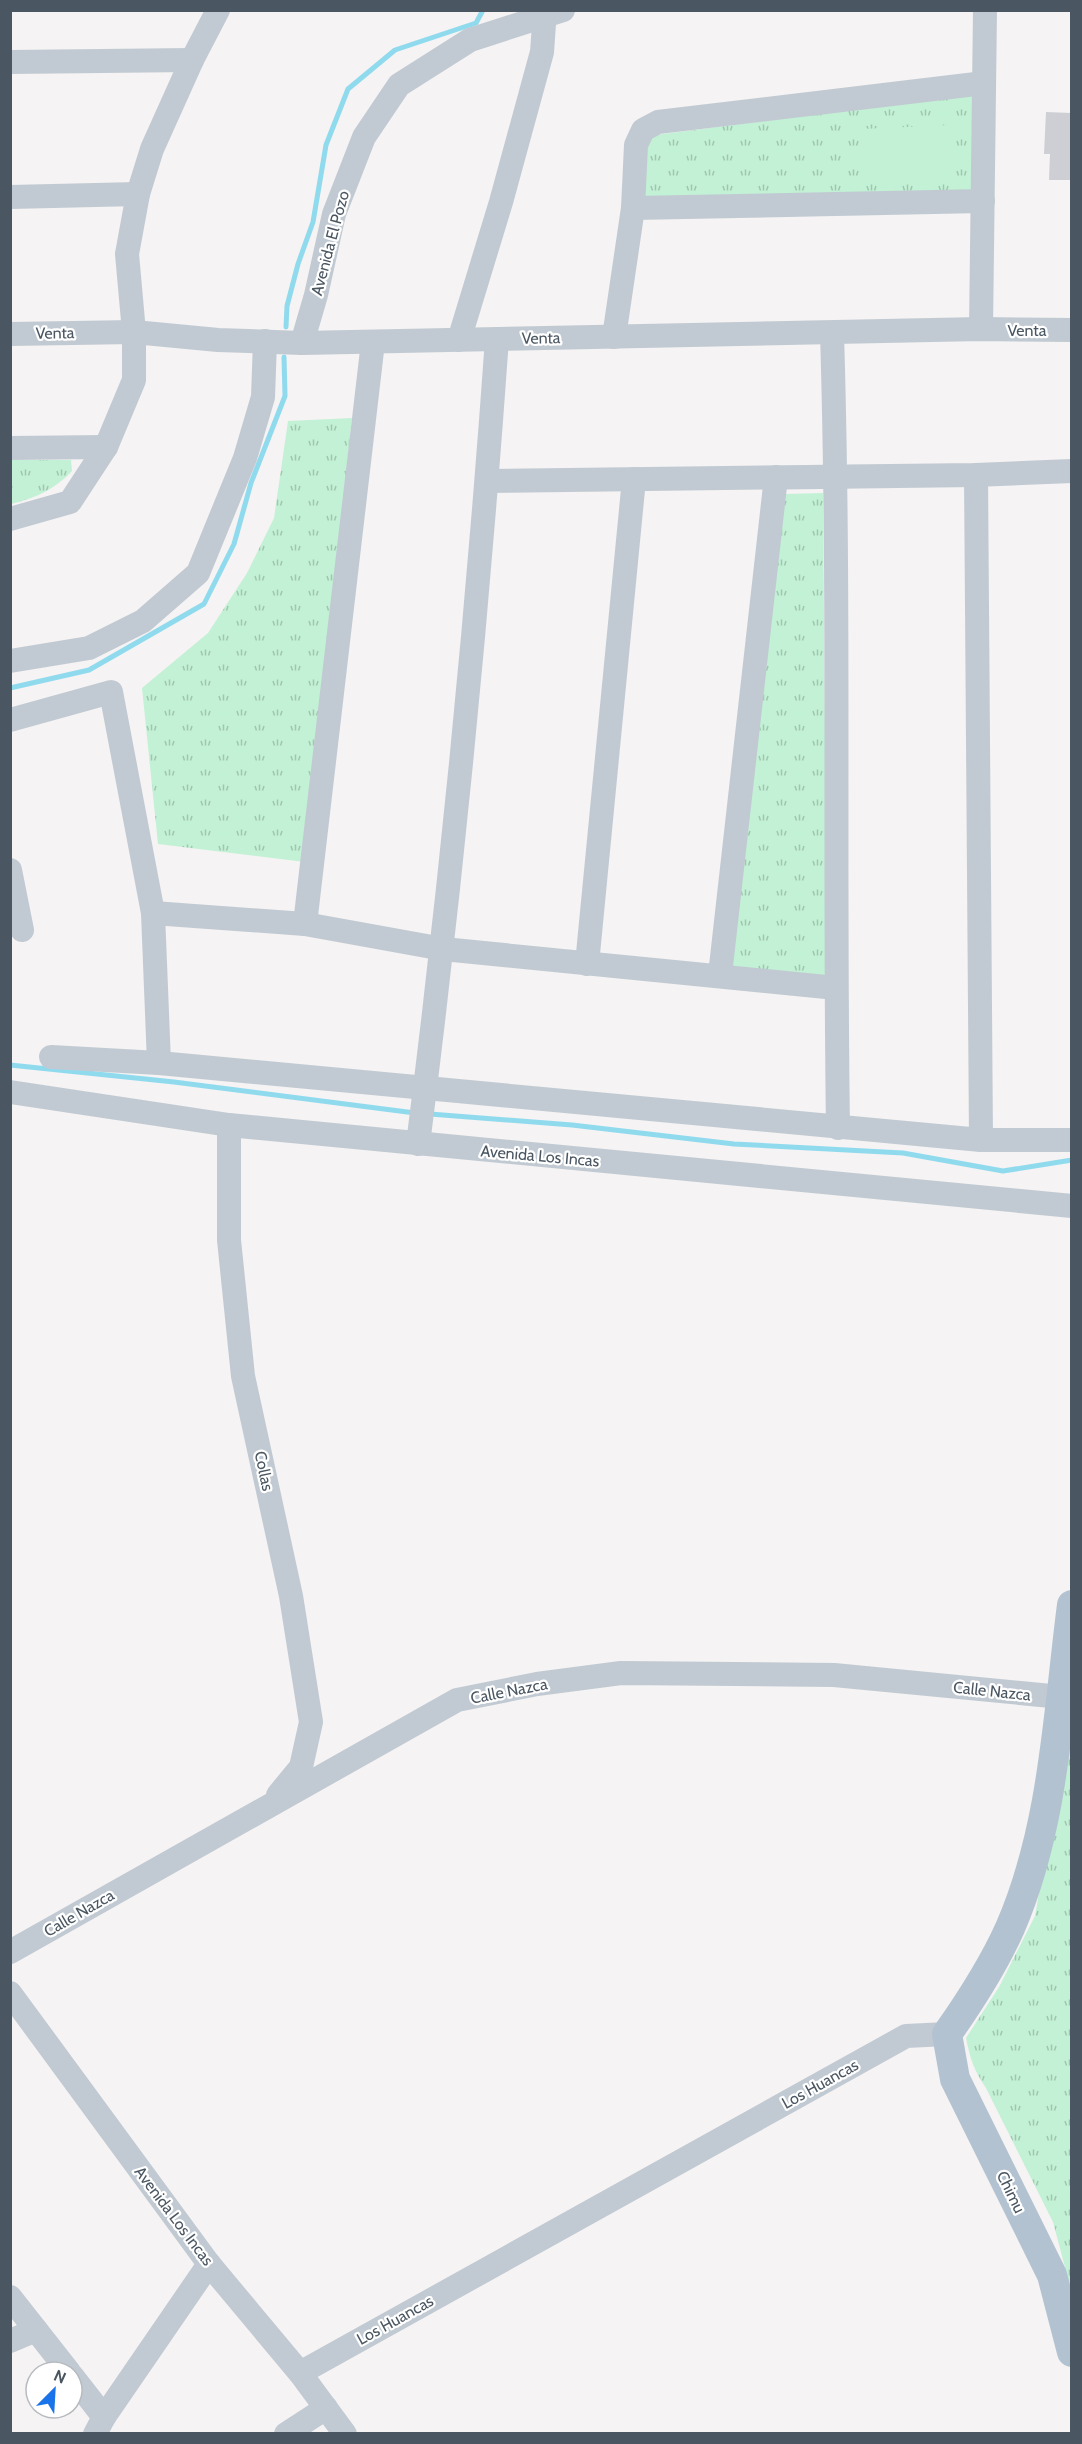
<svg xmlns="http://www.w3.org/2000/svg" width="1082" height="2444" font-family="Cabin,sans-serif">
  <defs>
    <pattern id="grass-tufts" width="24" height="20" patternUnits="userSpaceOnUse" patternTransform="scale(1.5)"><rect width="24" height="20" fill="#c3f1d5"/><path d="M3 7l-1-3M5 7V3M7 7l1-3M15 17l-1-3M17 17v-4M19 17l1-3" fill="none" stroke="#a0c6b0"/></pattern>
  </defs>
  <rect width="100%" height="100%" fill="#f5f3f3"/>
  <!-- grass -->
  <g fill="url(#grass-tufts)">
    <polygon points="974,94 975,194 640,201 647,136"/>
    <polygon points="352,418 305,862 158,844 142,688 208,633 247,573 274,518 288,421"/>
    <path d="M 11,460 L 71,460 L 72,471 C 54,490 35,498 11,504 Z"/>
    <polygon points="823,493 827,978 726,969 784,494"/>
    <path d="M 1071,1708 L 1071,2290 L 1053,2222 L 986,2088 C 974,2071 970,2058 966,2038 L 999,1987 L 1035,1916 Z"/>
  </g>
  <!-- pitch -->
  <polygon fill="#c3f1d5" points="950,125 952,176 863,179 861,129"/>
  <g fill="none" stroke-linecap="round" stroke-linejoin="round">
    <!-- stream -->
    <g stroke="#90daee" stroke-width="5">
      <polyline points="286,327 287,306 298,264 313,222 326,145 348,89 395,50 476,23 483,10"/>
      <polyline points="10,688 89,670 204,604 234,544 251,483 285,396 284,357"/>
      <polyline points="10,1065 174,1082 415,1113"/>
      <polyline points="430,1114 572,1125 734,1144 903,1153 1003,1171 1072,1160"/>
    </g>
  </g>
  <!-- building -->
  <polygon fill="#cdcfd5" points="1046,112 1071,113 1071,180 1049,180 1050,154 1044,154"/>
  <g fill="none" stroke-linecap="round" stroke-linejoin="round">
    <!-- minor -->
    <g stroke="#c1cad2" stroke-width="24">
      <polyline points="10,62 192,60"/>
      <polyline points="10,197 138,194"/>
      <polyline points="633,208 983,201"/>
      <polyline points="981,329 985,10"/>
      <path d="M 832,333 C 840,597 834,863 838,1128"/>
      <polyline points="10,334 134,332 218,340 302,343 981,329 1072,330"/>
      <polyline points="614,337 633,208 636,145 643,130 658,122 984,83"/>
      <polyline points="459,340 501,202 542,52 545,10"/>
      <polyline points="302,343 316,295 334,214 364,137 399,85 470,40 563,10"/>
      <polyline points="10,448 106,447"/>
      <polyline points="976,475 981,1140"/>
      <polyline points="487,481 976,475 1072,471"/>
      <polyline points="10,519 70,502 106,447 134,380 134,332 127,254 138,194 152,149 192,60 218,10"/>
      <polyline points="10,661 89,648 143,621 198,573 245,458 263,397 265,341"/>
      <polyline points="10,720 111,692 153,913 159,1063"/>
      <polyline points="10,870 22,930"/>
      <polyline points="153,913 305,924 443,949 836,988"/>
      <polyline points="305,924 373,342"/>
      <polyline points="587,964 634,479"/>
      <polyline points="720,975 776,477"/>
      <polyline points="51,1057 159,1063 981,1140 1072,1140"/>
      <polyline points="10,1092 229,1125 1072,1206"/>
      <polyline points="229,1125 229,1240 243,1376 291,1596 311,1722 301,1767 278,1795"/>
      <path d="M 418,1144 C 452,876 478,608 497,339"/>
      <polyline points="10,1952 457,1700 537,1684 621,1673 834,1675 1072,1698"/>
      <polyline points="10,1993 209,2264 300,2373 345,2434"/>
      <polyline points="10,2297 69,2372"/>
      <polyline points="10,2341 36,2330"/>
      <polyline points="300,2373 906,2036 947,2034"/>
      <polyline points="72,2376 104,2417"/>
      <polyline points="95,2434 104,2417 209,2264"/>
      <polyline points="286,2434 326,2408"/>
    </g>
    <!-- major -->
    <path stroke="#b3c2d1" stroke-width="30" d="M 1072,1605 C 1058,1713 1054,1827 1010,1928 C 993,1966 971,2000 947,2034 L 955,2079 L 1052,2275 L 1072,2352"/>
  </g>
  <g text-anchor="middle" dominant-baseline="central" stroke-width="4.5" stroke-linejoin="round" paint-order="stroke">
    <!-- street labels -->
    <g font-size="16" fill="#4a5661" stroke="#fff">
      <text transform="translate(330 243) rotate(-75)">Avenida El Pozo</text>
      <text x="1027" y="330">Venta</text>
      <text transform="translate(55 333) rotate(-1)">Venta</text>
      <text transform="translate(541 338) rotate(-1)">Venta</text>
      <text transform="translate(540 1156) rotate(5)">Avenida Los Incas</text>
      <text transform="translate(264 1471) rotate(78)">Collas</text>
      <text transform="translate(509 1691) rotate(-11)">Calle Nazca</text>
      <text transform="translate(992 1691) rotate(6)">Calle Nazca</text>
      <text transform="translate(79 1913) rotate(-30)">Calle Nazca</text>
      <text transform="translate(820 2084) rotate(-29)">Los Huancas</text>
      <text transform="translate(1011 2192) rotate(64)">Chimu</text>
      <text transform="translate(174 2216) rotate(53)">Avenida Los Incas</text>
      <text transform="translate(395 2320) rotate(-29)">Los Huancas</text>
    </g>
  </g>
  <!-- border -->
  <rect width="1082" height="2444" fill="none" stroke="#4a5661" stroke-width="24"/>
  <!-- north arrow -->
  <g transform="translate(54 2390) rotate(24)"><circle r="28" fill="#ffffff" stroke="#b7bbc0" stroke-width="1.5"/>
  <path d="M0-4.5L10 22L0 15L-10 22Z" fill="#1a73e8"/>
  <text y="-9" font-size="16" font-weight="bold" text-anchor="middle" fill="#4a5661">N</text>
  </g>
</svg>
